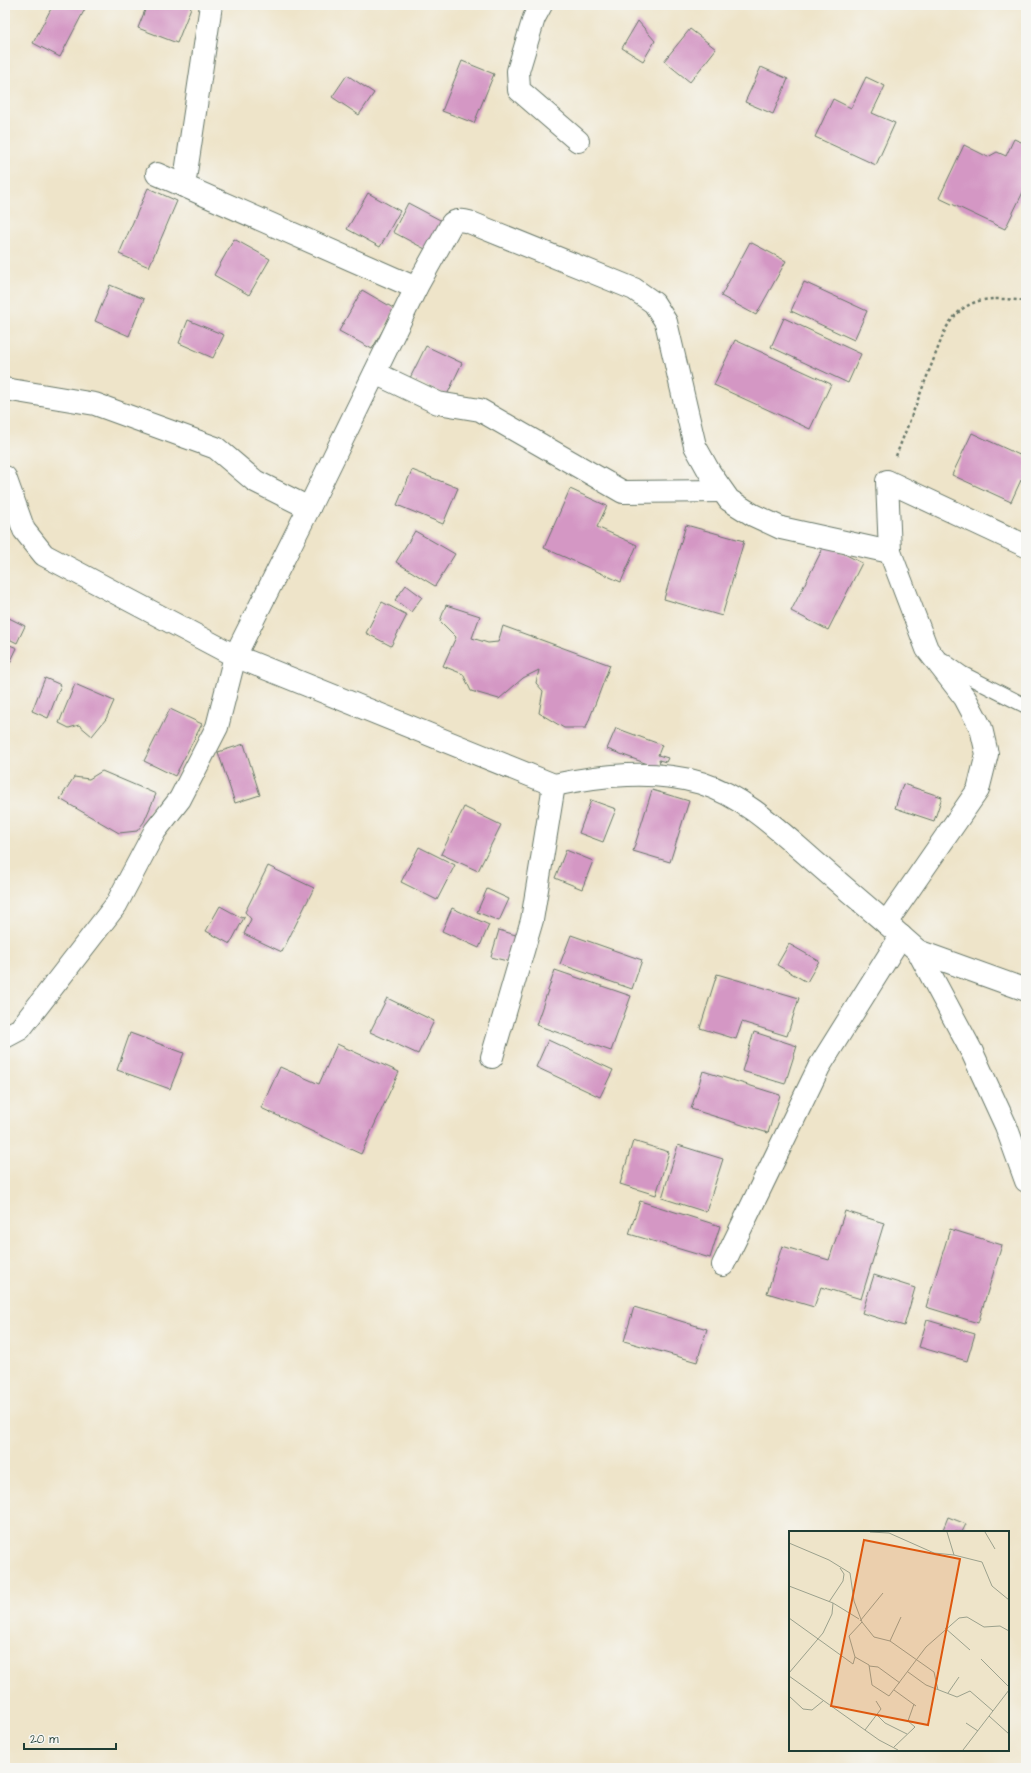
<svg xmlns="http://www.w3.org/2000/svg" width="1031" height="1773" font-family="'Architects Daughter',sans-serif">
  <rect width="100%" height="100%" fill="#f6f6f2"/>
  <filter id="ink" filterUnits="userSpaceOnUse"><feTurbulence type="fractalNoise" baseFrequency=".025" numOctaves="2"/><feDisplacementMap in="SourceGraphic" scale="8" xChannelSelector="R" yChannelSelector="G"/><feConvolveMatrix kernelMatrix="1 2 1 2 8 2 1 2 1" color-interpolation-filters="sRGB"/></filter>
  <filter id="wash" filterUnits="userSpaceOnUse"><feTurbulence type="fractalNoise" baseFrequency=".012" numOctaves="4" result="noise"/><feDisplacementMap in="SourceGraphic" scale="16" xChannelSelector="R" yChannelSelector="G"/><feGaussianBlur stdDeviation="0.9" result="paint"/><feColorMatrix in="noise" values="0 0 0 0 0 0 0 0 0 0 0 0 0 0 0 0 0 1.4 0 .05"/><feComposite in="paint" operator="in"/></filter>
  <g filter="url(#wash)">
    <rect width="100%" height="100%" fill="#eee4c9"/>
    <g id="blocks">
      <!-- building -->
      <g fill="#d497c4">
        <polygon points="53,5 87,5 60,57 33,43"/>
        <polygon points="147,5 192,5 177,43 138,28"/>
        <polygon points="638,21 655,41 643,61 622,48"/>
        <polygon points="690,29 716,49 690,82 664,61"/>
        <polygon points="462,61 494,74 474,123 442,111"/>
        <polygon points="761,67 788,79 773,114 745,102"/>
        <polygon points="347,75 374,93 359,115 332,97"/>
        <polygon points="866,77 885,86 872,113 895,123 876,165 815,137 833,99 851,108"/>
        <polygon points="1014,139 1026,144 1026,186 1005,229 939,198 964,145 988,157 997,152 1006,156"/>
        <polygon points="148,188 177,201 149,267 119,254"/>
        <polygon points="368,193 400,211 380,247 347,229"/>
        <polygon points="408,203 442,221 427,250 393,232"/>
        <polygon points="234,239 270,259 249,295 214,275"/>
        <polygon points="750,242 786,261 756,315 721,296"/>
        <polygon points="804,282 867,311 854,340 791,311"/>
        <polygon points="110,285 144,299 129,336 95,321"/>
        <polygon points="362,290 395,309 372,349 339,331"/>
        <polygon points="784,318 861,354 848,383 771,347"/>
        <polygon points="188,320 224,335 213,358 179,343"/>
        <polygon points="735,340 831,384 810,429 714,385"/>
        <polygon points="426,346 462,363 447,395 410,378"/>
        <polygon points="972,433 1026,458 1026,482 1021,480 1011,502 952,475"/>
        <polygon points="412,470 458,488 443,524 397,505"/>
        <polygon points="570,489 607,506 597,527 637,545 621,582 544,548"/>
        <polygon points="686,525 744,541 722,616 664,599"/>
        <polygon points="415,531 455,554 435,586 396,562"/>
        <polygon points="825,544 862,563 828,630 791,611"/>
        <polygon points="406,585 422,597 411,612 395,600"/>
        <polygon points="382,602 407,615 391,646 366,633"/>
        <polygon points="446,605 480,616 472,638 488,643 498,642 503,626 610,665 586,728 564,728 539,713 543,691 536,683 539,670 523,678 499,699 471,691 463,674 443,666 456,637 440,621"/>
        <polygon points="5,616 25,626 17,643 5,637"/>
        <polygon points="5,643 17,648 10,663 5,661"/>
        <polygon points="45,678 61,685 48,718 32,711"/>
        <polygon points="75,684 114,701 106,719 92,736 79,725 69,728 59,723"/>
        <polygon points="170,709 202,724 175,776 144,761"/>
        <polygon points="616,728 662,745 658,755 668,758 666,762 659,760 661,769 607,749"/>
        <polygon points="244,744 260,795 235,803 218,752"/>
        <polygon points="102,771 156,794 144,822 137,831 119,833 60,799 74,777 89,779"/>
        <polygon points="903,784 942,797 934,821 895,808"/>
        <polygon points="652,790 689,801 670,862 633,851"/>
        <polygon points="591,800 616,809 603,842 579,833"/>
        <polygon points="464,807 501,825 478,871 441,854"/>
        <polygon points="419,847 455,865 437,900 401,882"/>
        <polygon points="566,850 593,861 582,889 555,878"/>
        <polygon points="268,866 314,888 282,952 244,934 251,919 245,912"/>
        <polygon points="487,889 509,899 499,921 477,912"/>
        <polygon points="220,906 242,918 245,916 230,944 206,931"/>
        <polygon points="452,908 489,925 479,948 442,931"/>
        <polygon points="499,930 519,936 511,962 491,957"/>
        <polygon points="571,935 642,960 632,989 560,964"/>
        <polygon points="789,944 819,961 807,982 777,965"/>
        <polygon points="555,970 631,996 611,1051 536,1025"/>
        <polygon points="717,974 799,998 787,1036 742,1022 736,1039 700,1028"/>
        <polygon points="387,998 434,1021 418,1054 370,1032"/>
        <polygon points="754,1032 797,1046 785,1084 742,1071"/>
        <polygon points="130,1033 184,1053 170,1089 117,1070"/>
        <polygon points="548,1040 613,1070 600,1097 536,1067"/>
        <polygon points="337,1044 399,1072 361,1154 261,1108 280,1067 319,1084"/>
        <polygon points="703,1071 780,1095 768,1133 691,1109"/>
        <polygon points="633,1141 669,1152 656,1195 620,1184"/>
        <polygon points="678,1145 723,1159 706,1212 662,1198"/>
        <polygon points="640,1201 720,1226 710,1258 629,1234"/>
        <polygon points="845,1211 884,1223 861,1299 821,1287 814,1307 767,1293 782,1246 829,1260"/>
        <polygon points="950,1229 1002,1245 978,1323 926,1307"/>
        <polygon points="874,1275 915,1288 904,1326 862,1313"/>
        <polygon points="634,1307 707,1329 697,1362 624,1341"/>
        <polygon points="927,1320 975,1334 967,1361 919,1347"/>
        <polygon points="948,1517 966,1524 962,1532 942,1532"/>
      </g>
    </g>
  </g>
  <g filter="url(#ink)">
    <use href="#blocks" fill-opacity="0" stroke="#677768" stroke-width="1"/>
    <g fill="none" stroke-linecap="round" stroke-linejoin="round">
      <defs>
        <polyline id="lane" points="943,660 963,674 1026,706"/>
        <g id="street">
          <polyline points="541,5 534,18 518,71 519,90 578,141"/>
          <polyline points="157,174 416,288"/>
          <polyline points="184,186 211,5"/>
          <polyline points="375,373 438,403 480,410 623,492 722,491"/>
          <polyline points="5,389 95,404 216,448 255,481 309,508"/>
          <path d="M 5,477 L 24,530 L 44,555 L 235,656 L 554,785 C 601,775 653,769 701,783 C 742,796 774,826 806,854 C 832,877 859,900 886,923"/>
          <polyline points="1026,546 887,481 890,552 927,649 965,698 981,728 987,754 978,790 886,923 918,951 972,1052 1006,1126 1026,1181"/>
          <polyline points="918,951 1026,990"/>
          <path d="M 5,1037 L 20,1029 L 116,905 L 155,831 L 180,799 L 217,727 L 235,656 L 309,508 L 416,288 L 452,223 C 458,220 462,220 469,222 L 634,289 L 654,303 L 666,322 L 695,446 L 710,473 L 729,500 L 753,515 L 781,528 L 890,552"/>
          <polyline points="492,1057 532,920 554,785"/>
          <polyline points="723,1265 819,1067 901,936"/>
        </g>
      </defs>
      <!-- lane casing -->
      <use href="#lane" stroke="#677768" stroke-width="16"/>
      <!-- street casing -->
      <use href="#street" stroke="#677768" stroke-width="24"/>
      <!-- path -->
      <path stroke="#677768" stroke-width="2.5" stroke-dasharray="3 3" stroke-linecap="butt" d="M 896,456 L 945,330 C 965,295 990,297 1026,301"/>
      <!-- lane -->
      <use href="#lane" stroke="#fff" stroke-width="14"/>
      <!-- street -->
      <use href="#street" stroke="#fff" stroke-width="22"/>
    </g>
  </g>
  <!-- overview -->
  <g transform="translate(789 1531)">
    <rect width="220" height="220" fill="#eee4c9"/>
    <path fill="none" stroke="#9ba18d" stroke-width="1" d="M 81,1 L 100,2 L 145,22 L 165,24M 158,1 L 165,24 L 193,31 L 203,55 L 220,69M 196,1 L 206,18M 0,12 L 40,29 L 61,42 L 65,70 L 73,91 L 60,105 L 66,126 L 64,133 L 0,87M 0,55 L 44,72 L 70,88M 40,71 L 54,50 L 55,43 L 51,37M 71,90 L 94,62M 73,91 L 85,106 L 101,110 L 145,141 L 149,159M 156,97 L 181,119M 101,110 L 112,86M 66,126 L 80,134 L 83,154 L 100,165 L 137,116 L 170,87 L 178,86 L 195,96 L 211,95 L 220,100M 192,128 L 220,156M 80,135 L 89,136 L 111,152M 119,141 L 137,154 L 168,166 L 181,160 L 204,180M 0,142 L 34,102 L 43,83 L 44,72M 0,145 L 90,209 L 109,219M 105,159 L 127,175M 159,162 L 170,146M 0,165 L 14,178 L 23,179 L 34,170M 88,184 L 96,192 L 118,203M 200,185 L 220,203M 177,192 L 189,200M 76,199 L 92,178 L 87,170M 105,216 L 126,196 L 119,190 L 125,173M 174,219 L 220,159"/>
    <path fill="#de580e" fill-opacity="0.15" stroke="#de580e" stroke-width="2" d="M 75,9 L 171,28 L 139,194 L 42,175 Z"/>
    <rect width="220" height="220" fill="none" stroke="#1f3d34" stroke-width="2"/>
  </g>
  <!-- margin -->
  <rect width="1031" height="1773" fill="none" stroke="#f6f6f2" stroke-width="20"/>
  <!-- scale -->
  <path d="M24 1743v6h92v-6" fill="none" stroke="#1f3d34" stroke-width="2"/>
  <text x="30" y="1743" font-size="12" fill="#1f3d34" stroke="#f6f6f2" stroke-width="3" paint-order="stroke">20 m</text>
</svg>
